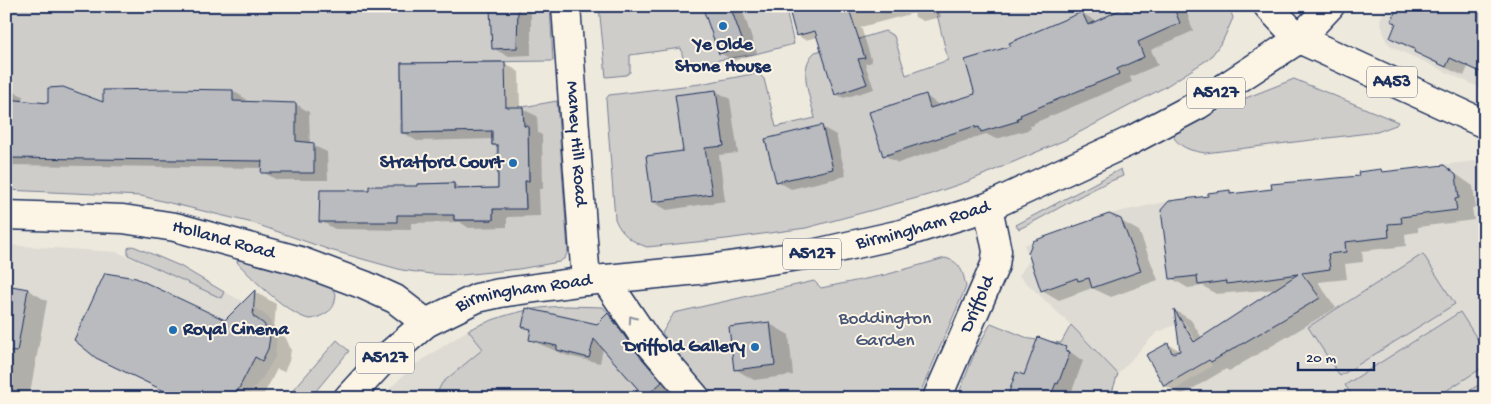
<svg xmlns="http://www.w3.org/2000/svg" width="1491" height="404" font-family="'Gochi Hand',sans-serif">
  <rect width="100%" height="100%" fill="#eee9dd"/>
  <filter id="ink" filterUnits="userSpaceOnUse"><feTurbulence type="fractalNoise" baseFrequency=".02" numOctaves="2"/><feDisplacementMap in="SourceGraphic" scale="10" xChannelSelector="R" yChannelSelector="G"/><feConvolveMatrix kernelMatrix="1 2 1 2 8 2 1 2 1" color-interpolation-filters="sRGB"/></filter>
  <g filter="url(#ink)">
    <!-- built -->
    <g fill="#dedbd4">
      <polygon points="1386,6 1485,7 1485,90 1392,47 1386,41 1380,20"/>
      <polygon points="1483,160 1485,398 1170,398 1172,392 1212,366 1184,321 1156,333 1118,374 1071,325 1019,276 1030,259 1024,245 1109,214 1169,201 1208,196 1208,193 1230,190 1230,194 1271,189 1271,184 1359,176 1358,172 1381,169 1382,172"/>
      <polygon points="6,245 117,252 221,297 224,292 251,305 268,317 277,336 275,357 263,377 246,398 6,398"/>
      <polygon points="468,330 484,349 442,383 438,393 439,398 380,398 413,366"/>
    </g>
    <!-- green -->
    <g fill="#cfcdca" stroke="#757e94">
      <polygon points="6,6 550,6 553,61 401,63 401,133 457,132 492,107 492,145 497,145 498,188 454,189 454,183 417,184 454,215 454,220 493,220 493,209 526,208 525,181 529,181 528,126 524,126 523,107 557,101 568,251 565,258 559,262 519,269 462,275 431,274 402,270 330,250 253,223 141,196 6,190"/>
      <polygon points="599,6 785,6 794,44 755,54 688,65 683,59 681,48 630,55 630,72 626,75 606,77"/>
      <path d="M 935,6 L 1229,6 L 1233,18 L 1223,40 L 1210,58 L 1165,87 L 1065,140 L 969,181 L 928,195 L 806,228 L 726,239 L 647,247 C 632,242 621,234 615,219 L 606,99 L 609,95 L 700,84 L 758,73 L 764,79 L 776,127 L 815,118 C 810,97 797,68 815,52 L 885,31 L 894,36 L 906,75 L 948,60 Z"/>
      <path d="M 1294,79 L 1398,122 L 1396,125 L 1377,132 L 1205,153 C 1193,151 1182,149 1174,138 L 1176,133 L 1223,107 Z"/>
      <path d="M 1121,169 L 1123,176 C 1086,190 1055,212 1019,229 L 1016,225 Z"/>
      <polygon points="133,246 180,266 224,292 221,298 128,255 128,248"/>
      <polygon points="1423,254 1455,304 1340,376 1308,327"/>
      <path d="M 239,256 L 329,286 L 336,294 C 335,303 334,309 326,313 C 322,316 316,318 311,319 C 293,319 249,276 237,262 Z"/>
      <path d="M 945,258 C 961,262 963,272 966,287 L 918,398 L 713,398 L 662,333 L 674,313 L 814,281 L 821,288 L 885,275 Z"/>
      <path d="M 566,306 L 603,307 L 626,334 L 606,352 L 645,397 L 665,379 L 680,398 L 439,398 L 437,393 L 442,383 L 483,349 L 468,330 C 501,315 530,307 566,306 Z"/>
      <polygon points="1460,312 1485,351 1485,366 1435,398 1354,398 1345,385"/>
      <polygon points="991,323 1030,339 1061,343 1071,325 1118,374 1110,398 957,398 975,352"/>
      <polygon points="337,340 349,351 310,398 286,398"/>
      <polygon points="1485,381 1485,398 1458,398"/>
    </g>
    <!-- shadow -->
    <g fill="#0003" fill-rule="evenodd">
      <polygon points="489,6 531,6 531,55 507,56 493,48 491,8"/>
      <polygon points="704,6 737,6 739,12 744,15 757,53 734,61 720,53"/>
      <polygon points="790,6 938,6 941,17 923,21 915,17 914,13 861,27 872,62 865,64 874,89 844,98 836,94 818,37 805,40 797,35"/>
      <polygon points="1130,6 1185,6 1193,31 1151,50 1158,65 1130,77 1132,82 1034,123 1034,125 1030,126 1031,129 996,139 986,134 898,163 884,155 925,95 940,106 976,95 1012,47 1082,13 1097,22"/>
      <polygon points="1485,6 1485,75 1468,67 1464,76 1433,62 1391,37"/>
      <polygon points="505,63 519,72 520,108 537,116 538,133 542,135 543,189 539,189 540,216 507,217 507,227 469,228 460,222 411,223 411,230 335,229 320,221 370,192 454,184 464,190 500,189 499,148 494,145 494,139 417,141 403,133"/>
      <polygon points="6,88 23,96 22,102 49,104 104,103 233,91 246,99 247,102 296,104 309,112 310,144 327,152 328,180 277,180 263,172 263,168 6,165"/>
      <polygon points="716,91 730,99 738,153 719,155 725,201 667,210 653,202 684,152"/>
      <polygon points="822,127 836,135 846,176 791,189 777,181"/>
      <path d="M 1444,166 L 1473,186 L 1476,208 L 1472,208 L 1474,220 L 1418,227 L 1418,232 L 1405,234 L 1406,246 L 1362,251 L 1363,262 L 1345,264 L 1347,279 L 1318,282 L 1336,308 L 1229,371 L 1226,369 L 1182,395 L 1164,385 L 1148,356 L 1168,344 L 1181,351 L 1176,311 L 1191,320 L 1202,338 L 1279,289 L 1216,294 L 1203,286 L 1188,288 L 1171,278 L 1209,197 L 1229,191 L 1236,195 L 1360,177 L 1381,171 L 1385,173 ZM 1300,267 L 1309,281 L 1306,281 L 1298,268 Z"/>
      <polygon points="1121,221 1139,231 1158,280 1111,297 1092,288 1059,300 1042,290"/>
      <polygon points="6,286 28,290 47,301 29,398 6,398"/>
      <polygon points="255,292 276,304 274,330 286,338 291,350 289,361 284,372 277,369 262,398 157,398 162,390 96,357 225,321"/>
      <polygon points="608,314 618,320 672,389 661,398 646,396 603,348 600,363 568,356 530,340 532,331 523,326 597,325"/>
      <polygon points="770,324 789,335 793,375 754,380 735,369"/>
      <polygon points="1065,348 1083,361 1072,391 1070,390 1067,398 1008,398 1025,377"/>
    </g>
    <!-- building -->
    <g fill="#babbbe" stroke="#1b2f5e">
      <polygon points="702,6 730,6 744,45 719,54"/>
      <polygon points="788,6 848,6 865,58 858,59 867,84 835,95 815,31 796,36"/>
      <polygon points="1137,6 1173,6 1180,23 1138,42 1144,57 1117,69 1119,74 1020,115 1021,117 1017,118 1018,121 981,132 979,127 975,128 975,126 883,156 869,112 926,94 930,108 975,94 965,60 1011,46 1009,43 1082,12 1088,25 1124,8 1126,11"/>
      <polygon points="1398,6 1485,6 1485,74 1450,58 1446,67 1414,52 1415,49 1390,38 1396,23 1391,21"/>
      <polygon points="518,8 517,48 492,49 490,9"/>
      <polygon points="505,62 506,107 523,107 524,126 528,126 529,181 525,181 526,209 493,209 493,220 454,220 454,215 397,215 397,222 319,222 320,190 369,190 369,186 417,186 417,184 454,183 454,189 498,188 498,145 492,145 492,131 402,133 401,63"/>
      <polygon points="63,87 103,102 103,90 169,89 233,90 233,101 296,103 296,141 314,143 314,173 261,173 262,161 6,158 6,99 48,103 48,88"/>
      <polygon points="716,90 724,146 705,148 712,194 652,202 646,156 683,151 675,95"/>
      <polygon points="822,125 833,169 776,182 765,139"/>
      <polygon points="1444,165 1456,175 1459,198 1455,199 1457,210 1401,217 1402,223 1388,224 1389,237 1345,242 1346,252 1328,254 1330,269 1302,273 1320,298 1211,362 1209,360 1164,386 1146,355 1168,343 1172,353 1180,351 1174,309 1194,342 1298,274 1227,284 1226,281 1198,285 1197,276 1170,279 1161,210 1169,201 1208,196 1208,193 1230,190 1230,194 1272,189 1271,184 1359,176 1358,172 1381,169 1382,172"/>
      <polygon points="1109,214 1121,219 1141,271 1092,288 1089,278 1078,281 1077,278 1041,291 1028,253 1033,241"/>
      <polygon points="105,273 136,278 225,320 255,290 253,316 264,324 270,337 268,349 262,361 255,357 234,398 179,398 96,358 74,340"/>
      <polygon points="6,285 28,289 17,352 6,351"/>
      <polygon points="526,308 597,324 608,313 633,348 662,382 645,397 594,339 589,358 557,350 557,346 529,340 531,329 522,327"/>
      <polygon points="770,322 775,365 734,370 729,327"/>
      <polygon points="1038,337 1066,347 1065,350 1070,352 1058,384 1056,383 1050,398 1007,398 1016,372 1024,375"/>
    </g>
    <g fill="none" stroke-linecap="round" stroke-linejoin="round">
      <defs>
        <g id="street">
          <path id="s1" d="M 566,6 L 586,281"/>
          <polyline points="1268,6 1299,39"/>
          <polyline points="605,279 645,338 696,398"/>
          <path id="s2" d="M 937,398 L 995,265 L 997,251 L 988,207"/>
        </g>
        <g id="secondary">
          <path id="s3" d="M 6,215 L 123,219 L 175,227 L 300,261 L 364,285 L 395,299 L 426,323"/>
        </g>
        <g id="primary">
          <polyline points="1299,39 1485,124"/>
          <path id="s4" d="M 348,398 L 382,361 L 426,323 L 477,298 L 500,293 L 586,281 L 708,269 L 812,254 L 901,234 L 988,207 L 1130,141 L 1198,105 L 1299,39 L 1330,6"/>
        </g>
      </defs>
      <!-- street casing -->
      <use href="#street" stroke="#1b2f5e" stroke-width="31"/>
      <!-- secondary casing -->
      <use href="#secondary" stroke="#1b2f5e" stroke-width="31"/>
      <!-- primary casing -->
      <use href="#primary" stroke="#1b2f5e" stroke-width="31"/>
      <!-- street -->
      <use href="#street" stroke="#fcf5e5" stroke-width="28"/>
      <!-- secondary -->
      <use href="#secondary" stroke="#fcf5e5" stroke-width="28"/>
      <!-- primary -->
      <use href="#primary" stroke="#fcf5e5" stroke-width="28"/>
    </g>
    <!-- one-way arrows -->
    <defs><path id="oneway-chevron" d="M-2-3.5L2.5 0L-2 3.5" fill="none" stroke-width="1.6" stroke-linecap="round" stroke-linejoin="round" transform="scale(1.25)"/></defs>
    <use stroke="#8c92a2" href="#oneway-chevron" transform="translate(632 319) rotate(-125)"/>
  </g>
  <!-- markers -->
  <g fill="#1f6fb2" stroke="#fcf5e5" stroke-width="2">
    <circle cx="723" cy="26" r="5"/>
    <circle cx="513" cy="163" r="5"/>
    <circle cx="173" cy="330" r="5"/>
    <circle cx="755" cy="347" r="5"/>
  </g>
  <g text-anchor="middle" dominant-baseline="central" stroke-width="4" stroke-linejoin="round" paint-order="stroke">
    <!-- shield labels -->
    <g fill="#fcf5e5" stroke="#5e6a86" stroke-width="1">
      <rect x="1367" y="66.5" width="50" height="31" rx="4"/>
      <rect x="1187" y="77.5" width="58" height="31" rx="4"/>
      <rect x="783" y="238.5" width="58" height="31" rx="4"/>
      <rect x="356" y="342.5" width="58" height="31" rx="4"/>
    </g>
    <g font-size="18" font-weight="bold" fill="#1b2f5e">
      <text x="1392" y="82">A453</text>
      <text x="1216" y="93">A5127</text>
      <text x="812" y="254">A5127</text>
      <text x="385" y="358">A5127</text>
    </g>
    <!-- poi labels -->
    <g font-size="19" font-weight="bold" fill="#1b2f5e" stroke="#fcf5e5" text-anchor="end">
      <text x="723" y="45" text-anchor="middle">Ye Olde<tspan x="723" dy="22">Stone House</tspan></text>
      <text x="503" y="163">Stratford Court</text>
      <text x="183" y="330" text-anchor="start">Royal Cinema</text>
      <text x="745" y="347">Driffold Gallery</text>
    </g>
    <!-- street labels -->
    <g font-size="19" fill="#1b2f5e" stroke="#fcf5e5">
      <text stroke="none"><textPath href="#s1" startOffset="138">Maney Hill Road</textPath></text>
      <text stroke="none"><textPath href="#s4" startOffset="618">Birmingham Road</textPath></text>
      <text stroke="none"><textPath href="#s3" startOffset="220">Holland Road</textPath></text>
      <text stroke="none"><textPath href="#s4" startOffset="212">Birmingham Road</textPath></text>
      <text stroke="none"><textPath href="#s2" startOffset="102">Driffold</textPath></text>
    </g>
    <!-- park labels -->
    <g font-size="19" fill="#485679" stroke="#fcf5e5">
      <text x="885" y="319">Boddington<tspan x="885" dy="22">Garden</tspan></text>
    </g>
  </g>
  <!-- margin -->
  <rect width="1491" height="404" fill="none" stroke="#fcf5e5" stroke-width="25"/>
  <rect x="12" y="12" width="1466" height="379" fill="none" stroke="#1b2f5e" stroke-width="2" filter="url(#ink)"/>
  <!-- scale -->
  <path d="M1298 362v8h76v-8" fill="none" stroke="#1b2f5e" stroke-width="2.5"/>
  <text x="1306" y="362" font-size="15" fill="#1b2f5e" stroke="#fcf5e5" stroke-width="4" paint-order="stroke">20 m</text>
</svg>
